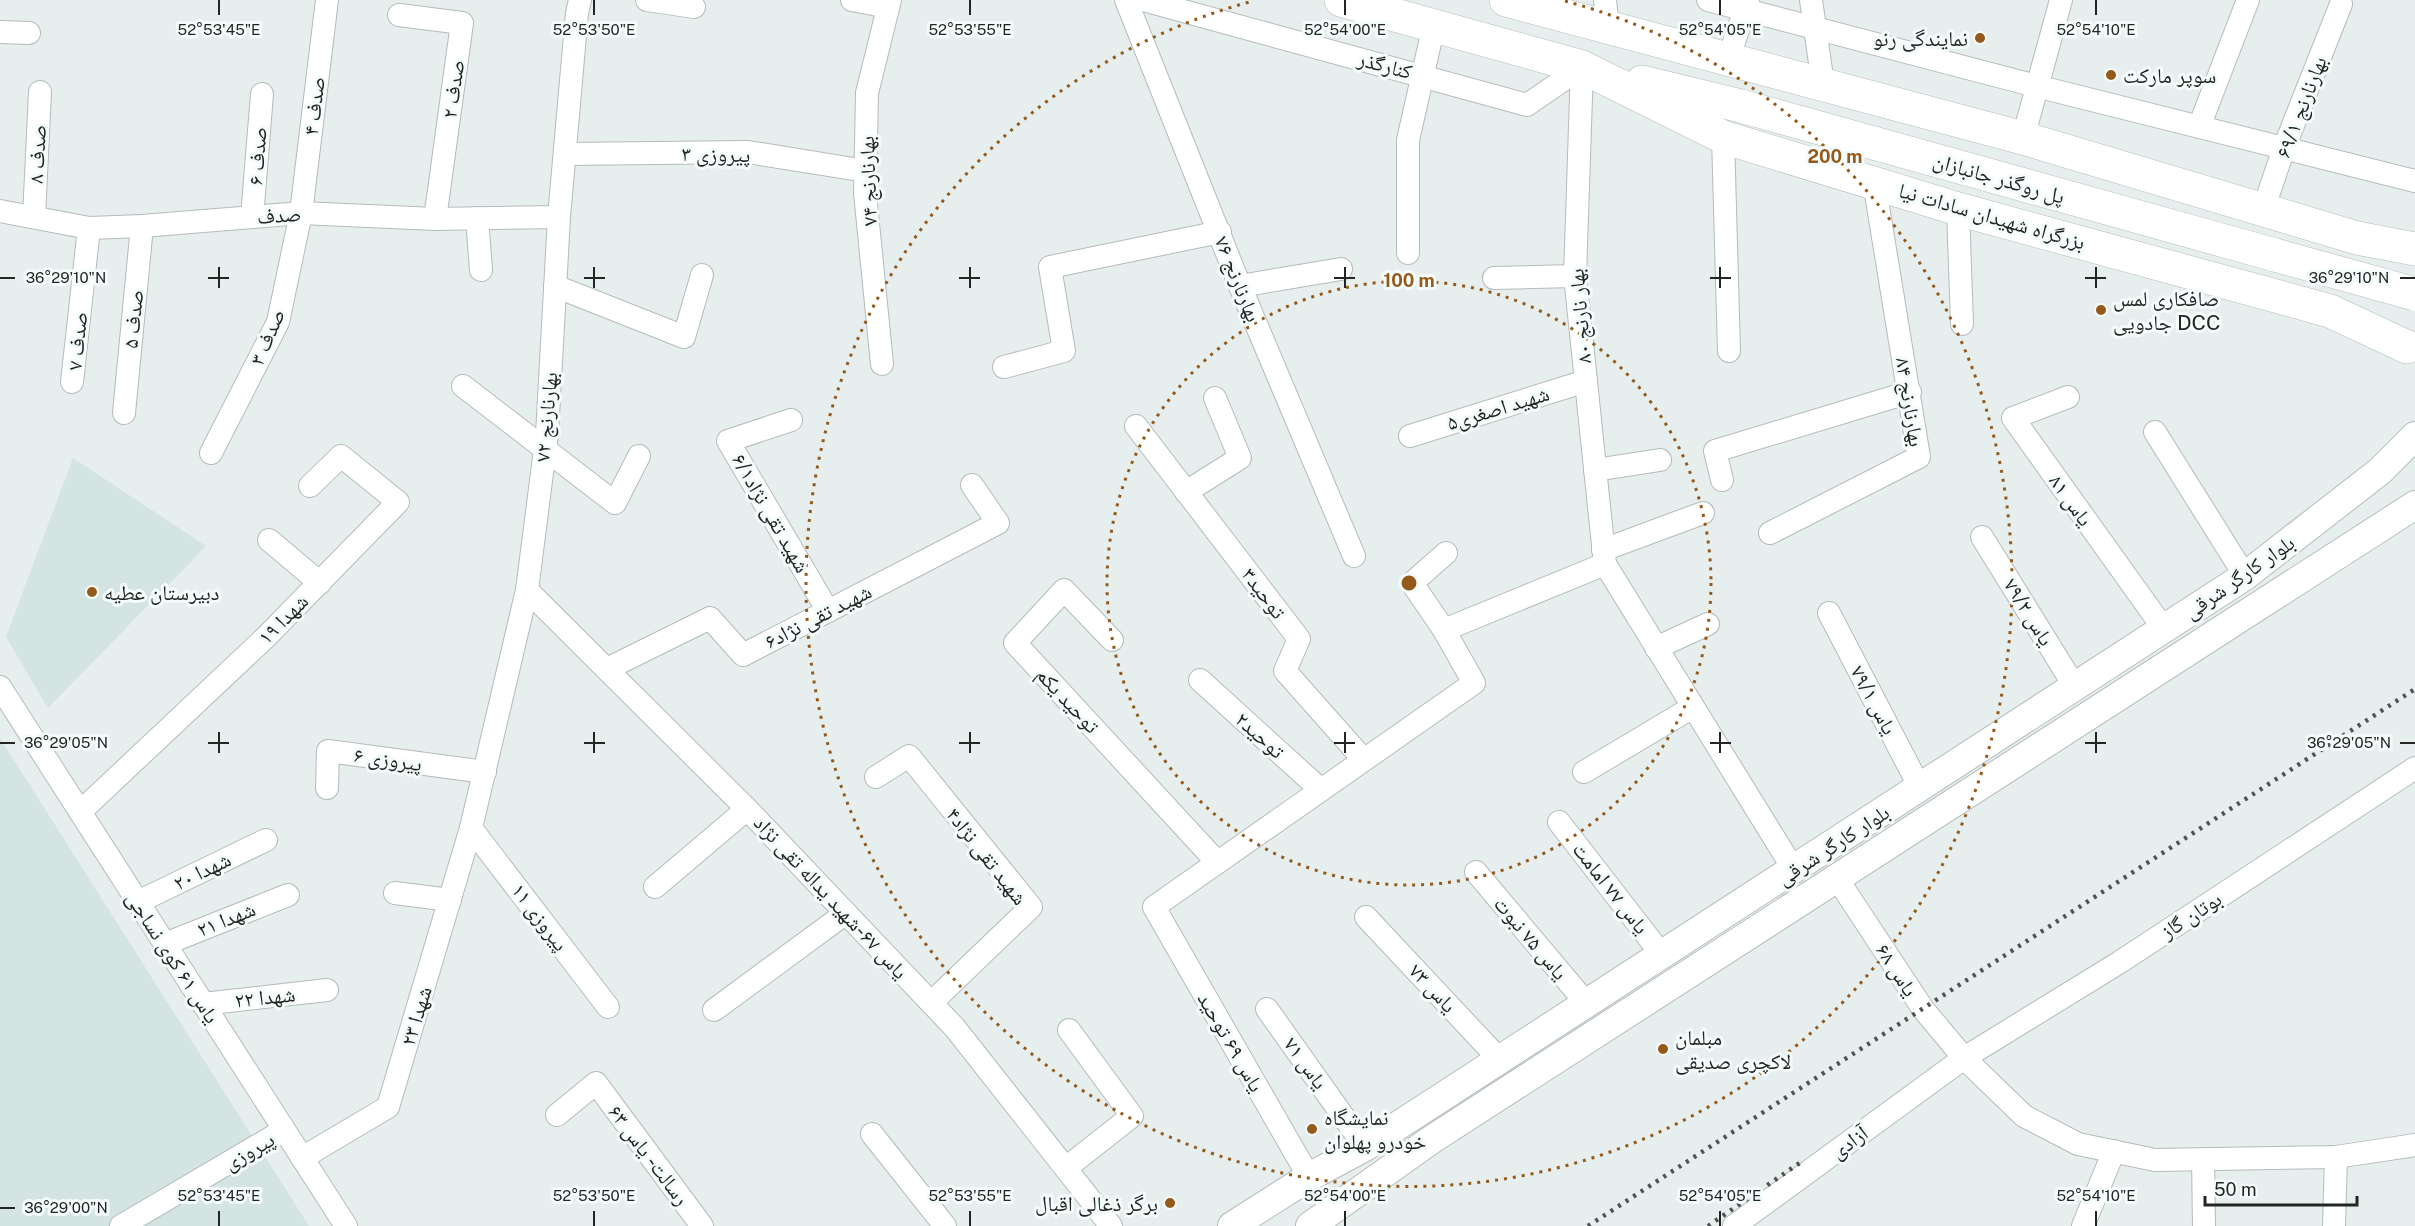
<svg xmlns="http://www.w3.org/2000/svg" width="2415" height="1226" font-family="'Public Sans','Noto Naskh Arabic',sans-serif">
  <rect width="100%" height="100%" fill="#e7eeee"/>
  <!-- built -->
  <g fill="#d3e4e2">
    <polygon points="73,458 206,546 48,708 6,637"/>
    <polygon points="0,738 309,1226 0,1226"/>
  </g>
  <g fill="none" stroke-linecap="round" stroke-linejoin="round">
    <defs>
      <g id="minor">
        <polyline points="647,0 694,7"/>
        <polyline points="852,0 888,7"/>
        <polyline points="1126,0 1240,286 1354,556"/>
        <polyline points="1143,0 1527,105 1582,67"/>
        <polyline points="1605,0 1608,28"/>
        <polyline points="1708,0 2036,86 2415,181"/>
        <polyline points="1811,0 1823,84"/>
        <polyline points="399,15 462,23 435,219"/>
        <polyline points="0,32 29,33"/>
        <polyline points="1728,60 1748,0"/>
        <polyline points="1582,67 1575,276 1605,564 1794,870"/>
        <polyline points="2199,127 2248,0"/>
        <polyline points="1723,137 1729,351"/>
        <polyline points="2023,138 2061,0"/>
        <polyline points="565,154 748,152 866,171"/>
        <polyline points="1958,209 1962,324"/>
        <polyline points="2263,210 2284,148 2341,4"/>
        <polyline points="0,211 89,228 142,226 301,213 435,219 559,217"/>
        <polyline points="34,217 40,92"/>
        <polyline points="252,217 262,94"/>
        <polyline points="477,218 481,270"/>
        <polyline points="1408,253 1408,140 1434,25"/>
        <polyline points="1494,278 1575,276"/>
        <polyline points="555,286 684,337 702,275"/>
        <polyline points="1240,286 1341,269"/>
        <polyline points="882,364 865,193 867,93 890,0"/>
        <polyline points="1004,367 1064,351 1050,267 1220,232"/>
        <polyline points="72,382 89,228"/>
        <polyline points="463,386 615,503 639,456"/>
        <polyline points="2068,397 2013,418 2164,629"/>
        <polyline points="124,413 142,226"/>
        <polyline points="791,420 728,441 828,611"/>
        <polyline points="1136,426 1299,639 1285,671 1364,760"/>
        <polyline points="2155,432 2245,576"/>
        <polyline points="1410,436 1586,381"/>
        <polyline points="211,453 278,322 301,213 327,0"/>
        <polyline points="1595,470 1660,460"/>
        <polyline points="1722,480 1715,451 1910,392"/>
        <polyline points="1186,492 1240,458 1215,398"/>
        <polyline points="1770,533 1919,457 1874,182"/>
        <polyline points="1982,537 2075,687"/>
        <polyline points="269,540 320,583"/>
        <polyline points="1603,550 1703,513"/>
        <polyline points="527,590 747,809 955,1028 1111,1226"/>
        <polyline points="1829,613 1920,788"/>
        <polyline points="1444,630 1412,583 1446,553"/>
        <polyline points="1112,640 1064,590 1015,643 1217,862"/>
        <polyline points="1656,648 1708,624"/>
        <polyline points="607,669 710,618 743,655 998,523 972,485"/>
        <polyline points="1200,680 1321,790"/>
        <polyline points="0,687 346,1226"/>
        <polyline points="1584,772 1693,707"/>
        <polyline points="876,777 909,756 1031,907 931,1003"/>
        <polyline points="327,788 328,751 485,772"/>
        <polyline points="80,812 266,637 398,502 341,456 310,486"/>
        <polyline points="1559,822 1662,955"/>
        <polyline points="471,828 608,1007"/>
        <polyline points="1476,872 1587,1004"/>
        <polyline points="1836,877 1923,1009 1964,1058 2024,1116 2078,1144 2155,1160 2336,1157 2415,1145"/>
        <polyline points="655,887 747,809"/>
        <polyline points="395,893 450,900"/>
        <polyline points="138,902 266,840"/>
        <polyline points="1366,917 1500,1060"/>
        <polyline points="165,944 288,895"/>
        <polyline points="203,1004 327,990"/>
        <polyline points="1267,1009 1365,1147"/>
        <polyline points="714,1010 846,913"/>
        <polyline points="557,1115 596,1083 702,1226"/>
        <polyline points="872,1134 945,1226"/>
        <polyline points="302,1158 388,1107 471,828 527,590 547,434 559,217 577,13 580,0"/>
        <polyline points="2203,1159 2204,1226"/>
        <polyline points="1066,1168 1132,1116 1069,1030"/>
        <polyline points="1309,1177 1154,907 1474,683 1444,630 1605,564"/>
        <polyline points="121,1226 284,1130"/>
        <polyline points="1734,1226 1964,1058 2120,962 2415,768"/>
        <polyline points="2083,1226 2114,1151"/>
        <polyline points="2334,1226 2336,1157"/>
      </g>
      <g id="major">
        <polyline points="1232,1226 1309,1177 1365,1147 2245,576 2380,471 2415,436"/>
        <polyline points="1310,1226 1431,1140 2415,505"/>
      </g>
      <g id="highway">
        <polyline points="1341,0 1582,67 1723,137 1958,209 2330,311 2407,347"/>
        <polyline points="1506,0 2023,138 2357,238 2415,249"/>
        <polyline points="1642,82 1741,106 2275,255"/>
      </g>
    </defs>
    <!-- minor casing -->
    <use href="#minor" stroke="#b4bcbb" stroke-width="24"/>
    <!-- major casing -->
    <use href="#major" stroke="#b4bcbb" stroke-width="30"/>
    <!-- highway casing -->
    <use href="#highway" stroke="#b4bcbb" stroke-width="34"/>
    <!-- minor -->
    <use href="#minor" stroke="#fff" stroke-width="22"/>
    <!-- major -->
    <use href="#major" stroke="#fff" stroke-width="28"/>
    <!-- highway -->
    <use href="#highway" stroke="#fff" stroke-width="33"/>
    <!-- rail -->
    <g stroke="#505353" stroke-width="4.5" stroke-dasharray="3 6" stroke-linecap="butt">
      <polyline points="1588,1226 2415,689"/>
      <polyline points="1708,1226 1801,1162"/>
    </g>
    <defs>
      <polyline id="highway-bridge" points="2275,255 2415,294"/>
    </defs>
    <!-- highway-bridge casing -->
    <use href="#highway-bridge" stroke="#b4bcbb" stroke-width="34" stroke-linecap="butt"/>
    <!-- highway-bridge -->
    <use href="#highway-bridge" stroke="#fff" stroke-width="33"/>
  </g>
  <!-- ticks -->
  <path fill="none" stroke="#232525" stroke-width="2" d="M 219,0 L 219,15M 594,0 L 594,15M 970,0 L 970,15M 1345,0 L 1345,15M 1720,0 L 1720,15M 2096,0 L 2096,15M 219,267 L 219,288M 594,267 L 594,288M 970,267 L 970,288M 1345,267 L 1345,288M 1720,267 L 1720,288M 2096,267 L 2096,288M 0,278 L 15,278M 208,278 L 229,278M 584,278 L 605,278M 959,278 L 980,278M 1334,278 L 1355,278M 1710,278 L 1731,278M 2085,278 L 2106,278M 2400,278 L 2415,278M 219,732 L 219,753M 594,732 L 594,753M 970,732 L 970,753M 1345,732 L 1345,753M 1720,732 L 1720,753M 2096,732 L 2096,753M 0,743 L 15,743M 208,743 L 229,743M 584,743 L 605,743M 959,743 L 980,743M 1334,743 L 1355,743M 1710,743 L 1731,743M 2085,743 L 2106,743M 2400,743 L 2415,743M 0,1208 L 15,1208M 219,1211 L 219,1226M 594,1211 L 594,1226M 970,1211 L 970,1226M 1345,1211 L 1345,1226M 1720,1211 L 1720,1226M 2096,1211 L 2096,1226"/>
  <!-- distance rings -->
  <g fill="none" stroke="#955a1a" stroke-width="3" stroke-dasharray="3 6">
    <circle cx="1409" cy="583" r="302"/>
    <path d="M1565 1A603 603 0 1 1 1253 1"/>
  </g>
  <!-- markers -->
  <g fill="#955a1a" stroke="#f4fcfb" stroke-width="2">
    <circle cx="1980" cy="38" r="6"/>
    <circle cx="2111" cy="75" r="6"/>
    <circle cx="2101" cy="310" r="6"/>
    <circle cx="92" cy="592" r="6"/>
    <circle cx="1663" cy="1049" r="6"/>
    <circle cx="1312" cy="1129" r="6"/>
    <circle cx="1170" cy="1203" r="6"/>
  </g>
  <g text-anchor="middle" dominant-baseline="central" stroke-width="6" stroke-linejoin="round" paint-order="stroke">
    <!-- poi labels -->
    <g font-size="21" fill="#232525" stroke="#f4fcfb" text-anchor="start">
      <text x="1968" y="38" text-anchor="end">نمایندگی رنو</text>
      <text x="2123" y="75">سوپر مارکت</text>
      <text x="2113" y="298">صافکاری لمس<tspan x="2113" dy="24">جادویی DCC</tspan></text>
      <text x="104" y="592">دبیرستان عطیه</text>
      <text x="1675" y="1037">مبلمان<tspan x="1675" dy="24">لاکچری صدیقی</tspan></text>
      <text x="1324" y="1117">نمایشگاه<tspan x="1324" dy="24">خودرو پهلوان</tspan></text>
      <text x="1158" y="1203" text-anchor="end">برگر ذغالی اقبال</text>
    </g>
    <!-- street labels -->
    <g font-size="21" fill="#232525" stroke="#f4fcfb">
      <text transform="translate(1385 65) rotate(15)">کنارگذر</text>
      <text transform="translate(453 89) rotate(-82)">صدف ۲</text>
      <text transform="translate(314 106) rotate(-83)">صدف ۴</text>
      <text transform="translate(2301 107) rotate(-69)">بهارنارنج ۶۹/۱</text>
      <text transform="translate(37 154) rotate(-87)">صدف ۸</text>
      <text transform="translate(716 154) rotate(1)">پیروزی ۳</text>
      <text transform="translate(257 156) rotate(-86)">صدف ۶</text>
      <text transform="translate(1999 178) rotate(16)">پل روگذر جانبازان</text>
      <text transform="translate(868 181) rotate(-92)">بهارنارنج ۷۴</text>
      <text transform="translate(279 215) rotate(-4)">صدف</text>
      <text transform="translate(1992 216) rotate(16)">بزرگراه شهیدان سادات نیا</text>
      <text transform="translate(1238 279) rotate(68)">بهارنارنج ۷۶</text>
      <text transform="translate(1580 316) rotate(-95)">بهار نارنج ۸۰</text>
      <text transform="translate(133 319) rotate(-84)">صدف ۵</text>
      <text transform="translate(267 337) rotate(-67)">صدف ۳</text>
      <text transform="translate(77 341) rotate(-84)">صدف ۷</text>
      <text transform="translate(1910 402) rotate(81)">بهارنارنج ۸۴</text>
      <text transform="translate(1498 408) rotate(-17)">شهید اصغری۵</text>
      <text transform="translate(546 417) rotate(-85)">بهارنارنج ۷۲</text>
      <text transform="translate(2071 500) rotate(54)">یاس ۸۱</text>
      <text transform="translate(771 513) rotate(60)">شهید تقی نژاد۶/۱</text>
      <text transform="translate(2239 577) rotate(-35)">بلوار کارگر شرقی</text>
      <text transform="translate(1264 593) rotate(53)">توحید۳</text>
      <text transform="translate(2029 612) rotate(58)">یاس ۷۹/۲</text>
      <text transform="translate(818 616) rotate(-27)">شهید تقی نژاد۶</text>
      <text transform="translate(283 619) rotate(-45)">شهدا ۱۹</text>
      <text transform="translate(1068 700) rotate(47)">توحید یکم</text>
      <text transform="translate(1874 700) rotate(62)">یاس ۷۹/۱</text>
      <text transform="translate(1260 735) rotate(42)">توحید۲</text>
      <text transform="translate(388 759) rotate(8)">پیروزی ۶</text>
      <text transform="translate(1833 845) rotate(-33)">بلوار کارگر شرقی</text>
      <text transform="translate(987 856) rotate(52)">شهید تقی نژاد۴</text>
      <text transform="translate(202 871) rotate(-26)">شهدا ۲۰</text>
      <text transform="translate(1611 888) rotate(52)">یاس ۷۷ امامت</text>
      <text transform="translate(831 897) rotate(47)">یاس ۶۷-شهید یداله تقی نژاد</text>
      <text transform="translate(2191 915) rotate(-33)">بوتان گاز</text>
      <text transform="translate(540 917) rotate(53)">پیروزی ۱۱</text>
      <text transform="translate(226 919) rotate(-22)">شهدا ۲۱</text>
      <text transform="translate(1531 938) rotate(50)">یاس ۷۵ نبوت</text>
      <text transform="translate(173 957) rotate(57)">یاس ۶۱ کوی نساجی</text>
      <text transform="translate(1897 970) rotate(57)">یاس ۶۸</text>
      <text transform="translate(1433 988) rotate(47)">یاس ۷۳</text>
      <text transform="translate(265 997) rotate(-6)">شهدا ۲۲</text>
      <text transform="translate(416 1016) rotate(-73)">شهدا ۲۳</text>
      <text transform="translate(1231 1042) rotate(60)">یاس ۶۹ توحید</text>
      <text transform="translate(1306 1063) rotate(54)">یاس ۷۱</text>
      <text transform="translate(1849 1142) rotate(-36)">آزادی</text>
      <text transform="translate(249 1151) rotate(-30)">پیروزی</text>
      <text transform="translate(649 1155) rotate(53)">رسالت - یاس ۶۳</text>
    </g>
  </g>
  <g font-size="15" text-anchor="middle" fill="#232525" stroke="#f4fcfb" stroke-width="6" stroke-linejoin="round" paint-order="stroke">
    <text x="219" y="35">52°53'45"E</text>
    <text x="594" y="35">52°53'50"E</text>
    <text x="970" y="35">52°53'55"E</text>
    <text x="1345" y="35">52°54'00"E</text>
    <text x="1720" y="35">52°54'05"E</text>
    <text x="2096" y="35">52°54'10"E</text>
    <text x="66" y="283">36°29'10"N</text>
    <text x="2349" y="283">36°29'10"N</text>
    <text x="66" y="748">36°29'05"N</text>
    <text x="2349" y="748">36°29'05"N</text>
    <text x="219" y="1201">52°53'45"E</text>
    <text x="594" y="1201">52°53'50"E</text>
    <text x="970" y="1201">52°53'55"E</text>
    <text x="1345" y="1201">52°54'00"E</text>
    <text x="1720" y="1201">52°54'05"E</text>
    <text x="2096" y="1201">52°54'10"E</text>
    <text x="66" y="1213">36°29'00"N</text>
  </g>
  <circle cx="1409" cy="583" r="9" fill="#955a1a" stroke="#f4fcfb" stroke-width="3"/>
  <g font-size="18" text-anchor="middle" font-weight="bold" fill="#955a1a" stroke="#f4fcfb" stroke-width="6" stroke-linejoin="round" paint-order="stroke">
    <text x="1835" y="163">200 m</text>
    <text x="1409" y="287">100 m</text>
  </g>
  <!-- scale -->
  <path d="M2205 1196v9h152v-9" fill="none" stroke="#232525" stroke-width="3"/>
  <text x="2214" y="1196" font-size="18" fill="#232525" stroke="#f4fcfb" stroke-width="4.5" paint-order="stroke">50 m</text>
</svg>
